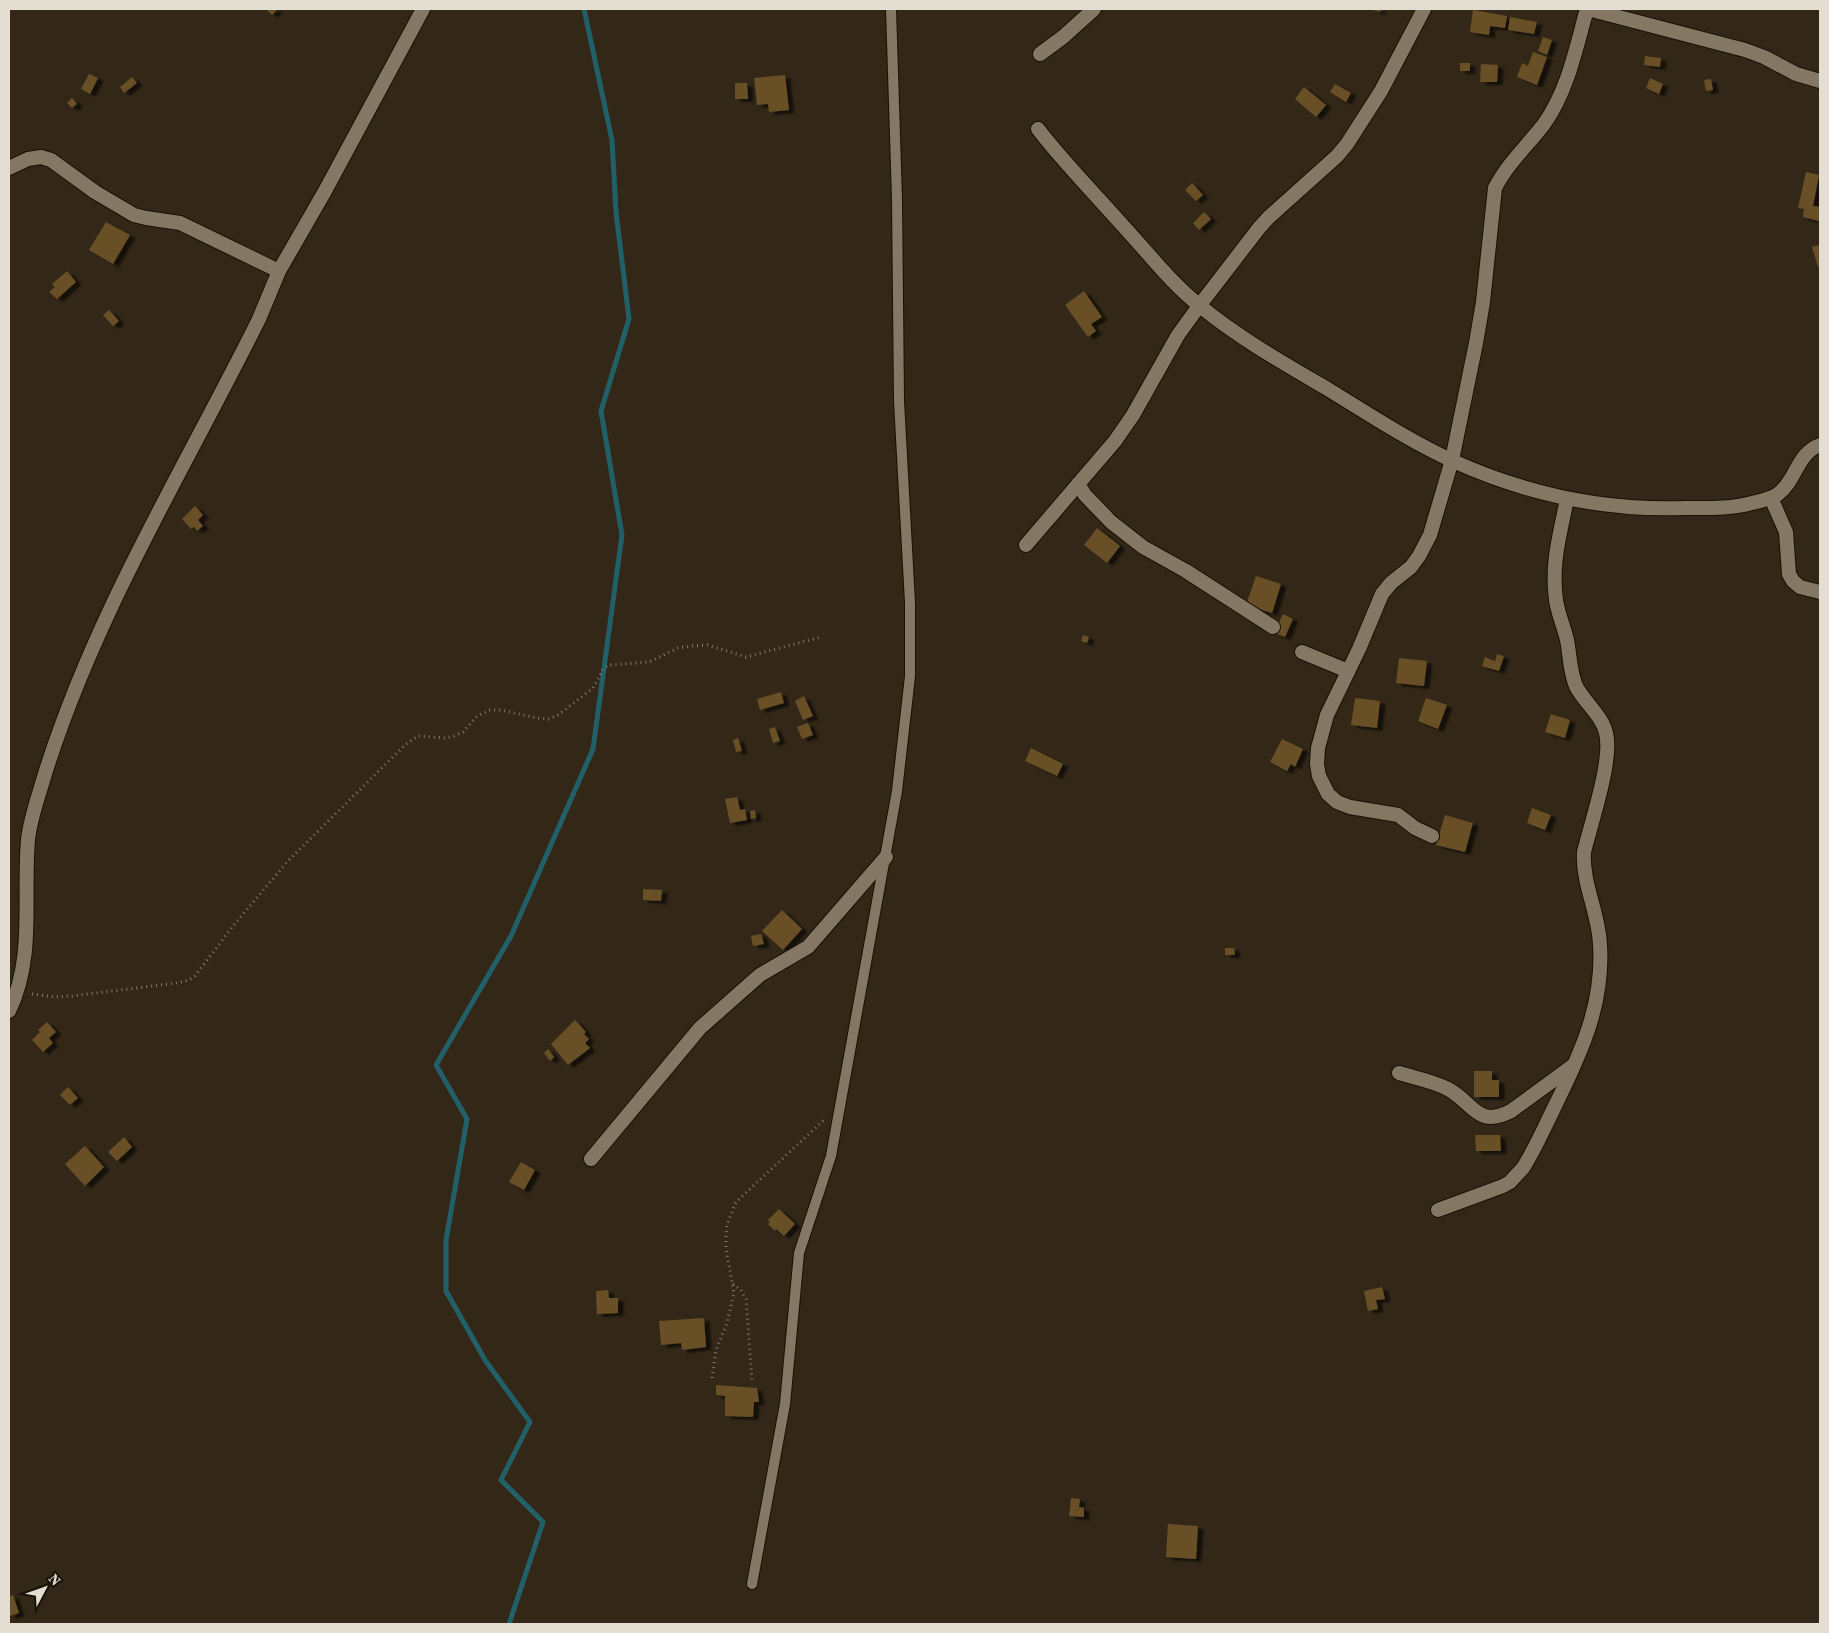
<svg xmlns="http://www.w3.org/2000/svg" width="1829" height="1633" font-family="'Source Serif 4',serif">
  <defs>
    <filter id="shadow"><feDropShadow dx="5.5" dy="3" stdDeviation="1" flood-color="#0009"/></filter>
  </defs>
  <rect width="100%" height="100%" fill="#332818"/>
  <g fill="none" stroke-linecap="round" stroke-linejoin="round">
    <!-- stream -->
    <polyline stroke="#216069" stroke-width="5" points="509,1624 543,1522 501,1480 530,1422 485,1360 446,1291 446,1240 467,1119 436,1065 511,936 593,749 622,535 601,411 629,319 616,212 612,140 584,9"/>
  </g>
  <!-- building -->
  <g fill="#674f28" filter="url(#shadow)">
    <polygon points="266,9 278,9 272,15"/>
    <polygon points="1369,9 1381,9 1380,12"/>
    <polygon points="1473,10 1507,16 1505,28 1490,26 1489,35 1470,32"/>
    <polygon points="1510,17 1537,22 1534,34 1508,30"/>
    <polygon points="1543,37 1552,40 1547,55 1538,51"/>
    <polygon points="1533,52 1547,57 1537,85 1517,77 1522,63 1528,66"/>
    <polygon points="1645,56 1661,58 1660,67 1644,65"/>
    <rect x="1460" y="63" width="10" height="8"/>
    <polygon points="1481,64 1498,65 1497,82 1480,82"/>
    <polygon points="89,74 98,78 90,94 81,89"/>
    <polygon points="785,75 789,110 769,112 768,104 757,105 754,78"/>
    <polygon points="132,77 137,83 124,93 120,87"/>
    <polygon points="1650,78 1663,84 1659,94 1646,88"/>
    <polygon points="1711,79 1713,90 1706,91 1704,80"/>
    <polygon points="735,83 747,83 748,99 735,99"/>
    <polygon points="1335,84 1351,93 1346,102 1330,92"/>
    <polygon points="1304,87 1326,105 1316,117 1295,99"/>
    <polygon points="72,98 77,104 72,108 67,103"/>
    <polygon points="1806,172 1819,175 1813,206 1820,207 1819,221 1803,217 1804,209 1798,208"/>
    <polygon points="1192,183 1203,195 1196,201 1185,190"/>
    <polygon points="1204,212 1211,219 1199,230 1193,223"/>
    <polygon points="106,222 130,235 113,264 89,250"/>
    <polygon points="1820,245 1820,267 1818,267 1812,247"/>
    <polygon points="67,271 76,282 57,299 49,292 55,287 52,284"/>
    <polygon points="1084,291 1102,317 1091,324 1096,331 1088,337 1065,305"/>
    <polygon points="109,310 119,321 113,326 103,315"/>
    <polygon points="195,506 203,515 198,520 203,526 197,531 194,527 191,529 182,519"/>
    <polygon points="1097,528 1120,546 1107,563 1084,545"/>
    <polygon points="1256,576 1281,584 1272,613 1246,605"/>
    <polygon points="1283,614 1293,619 1285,637 1274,633"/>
    <polygon points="1083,635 1089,637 1087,643 1081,641"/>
    <polygon points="1497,654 1504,656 1499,671 1482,666 1485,657 1495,661"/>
    <polygon points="1399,658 1427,661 1424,686 1396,683"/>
    <polygon points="781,692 784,703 760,710 757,699"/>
    <polygon points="804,696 813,716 803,720 795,701"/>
    <polygon points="1355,698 1380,701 1377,728 1351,725"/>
    <polygon points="1426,698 1447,705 1438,729 1418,721"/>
    <polygon points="1551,714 1570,720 1565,738 1545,732"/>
    <polygon points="808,723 813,735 802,739 797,727"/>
    <polygon points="775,727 780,741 773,743 769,729"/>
    <polygon points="738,738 742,751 736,752 733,740"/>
    <polygon points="1282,739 1303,749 1295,767 1291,764 1287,771 1270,762"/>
    <polygon points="1031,748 1063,764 1057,776 1025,761"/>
    <polygon points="737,797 740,810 745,809 747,820 730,823 725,799"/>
    <polygon points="1532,808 1551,815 1545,830 1527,823"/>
    <polygon points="755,810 756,818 751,819 750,811"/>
    <polygon points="1445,815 1473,823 1465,852 1436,845"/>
    <polygon points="643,889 662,890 661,901 643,900"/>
    <polygon points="782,910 802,929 783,950 762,931"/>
    <polygon points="761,934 764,944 753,946 751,936"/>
    <polygon points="1225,948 1234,948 1235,955 1225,955"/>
    <polygon points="575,1020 586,1032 584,1034 589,1039 585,1043 590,1048 568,1065 551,1044"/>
    <polygon points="47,1022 56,1032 49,1038 53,1043 43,1052 32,1040 40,1032 38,1030"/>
    <polygon points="548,1049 554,1057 550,1061 544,1053"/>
    <polygon points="1474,1071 1492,1071 1492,1080 1499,1080 1499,1097 1474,1097"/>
    <polygon points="68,1087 78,1098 70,1105 60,1095"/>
    <polygon points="1475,1135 1500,1135 1501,1151 1476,1151"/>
    <polygon points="124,1137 132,1147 117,1161 108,1152"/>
    <polygon points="85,1146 104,1167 85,1186 65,1164"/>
    <polygon points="521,1162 535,1170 524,1190 509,1182"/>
    <polygon points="779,1209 795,1224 784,1236 776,1229 775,1231 768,1224 770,1222 768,1220"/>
    <polygon points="1382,1287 1385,1299 1376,1300 1378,1309 1368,1311 1364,1291"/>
    <polygon points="608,1290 609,1298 618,1298 618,1313 597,1314 596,1291"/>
    <polygon points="704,1318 706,1347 682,1350 681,1343 661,1345 659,1321"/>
    <polygon points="716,1385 757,1388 759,1402 754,1402 753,1417 725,1416 725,1396 716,1395"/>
    <polygon points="1071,1498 1080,1499 1079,1507 1084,1508 1084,1517 1069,1516"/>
    <polygon points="1168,1524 1198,1526 1196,1559 1166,1557"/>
    <polygon points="13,1595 19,1613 10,1616 9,1596"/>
  </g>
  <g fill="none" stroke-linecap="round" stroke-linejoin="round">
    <defs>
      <polyline id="service" points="752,1584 785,1404 799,1253 831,1156 897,791 910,676 910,603 899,401 897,199 891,9"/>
      <g id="minor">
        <polyline points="1588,9 1745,50 1764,57 1796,74 1820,81"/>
        <polyline points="1040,54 1063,37 1094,9"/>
        <path d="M 1038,129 C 1065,164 1096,195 1125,228 C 1149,254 1172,284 1200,306 C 1239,338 1283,363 1326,388 C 1367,413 1409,441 1453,461 C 1526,494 1606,511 1686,508 C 1708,508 1730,509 1752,503 C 1761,501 1771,499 1778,494 C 1796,481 1797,453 1820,445"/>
        <polyline points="9,168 28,159 41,157 51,160 95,192 134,215 146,218 180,223 279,271"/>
        <polyline points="1078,484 1085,495 1111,522 1143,547 1186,571 1273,627"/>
        <polyline points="1771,498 1786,532 1789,574 1793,581 1800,587 1820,592"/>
        <polyline points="1026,545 1115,441 1133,415 1178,335 1199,306 1259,228 1269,217 1337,156 1347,144 1381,91 1424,9"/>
        <polyline points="1302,652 1348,671"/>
        <path d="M 1432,836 L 1415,828 L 1398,815 L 1350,807 L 1337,802 L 1328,794 L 1319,776 L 1317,764 L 1318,748 L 1327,715 L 1359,649 L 1382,594 L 1391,583 L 1411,567 L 1419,556 L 1430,535 L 1452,460 L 1476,343 L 1483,302 L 1495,188 C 1507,164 1528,145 1544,124 C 1568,90 1576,48 1587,9"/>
        <path d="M 9,1011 C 35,958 23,897 28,840 C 30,819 38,798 44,777 C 94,615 184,470 259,319 L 279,271 L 325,191 L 423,9"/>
        <path d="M 1399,1073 C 1415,1078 1433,1081 1448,1089 C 1473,1102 1477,1129 1511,1111 L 1574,1065"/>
        <polyline points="591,1159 700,1028 760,975 808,947 886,857"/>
        <path d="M 1438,1210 L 1503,1186 L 1510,1182 L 1523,1168 C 1535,1149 1544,1128 1554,1108 C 1580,1055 1604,1005 1600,945 C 1599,913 1582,884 1584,852 C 1591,823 1613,759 1606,733 C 1602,716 1586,704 1577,688 C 1570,675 1570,655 1567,640 C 1564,627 1558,614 1556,600 C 1551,564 1560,534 1567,499"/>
      </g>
    </defs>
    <!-- service casing -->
    <use href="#service" stroke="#1a1103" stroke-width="12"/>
    <!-- minor casing -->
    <use href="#minor" stroke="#1a1103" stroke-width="16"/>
    <!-- path -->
    <g stroke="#81786a" stroke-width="3" stroke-dasharray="1 4" stroke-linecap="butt">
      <polyline points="32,994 55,997 72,996 177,983 189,980 195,976 233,926 287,862 406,744 418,736 445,738 454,736 463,732 477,716 490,710 501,710 537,718 549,719 558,715 593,688 604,668 609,665 649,662 678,648 693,646 708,645 746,657 821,637"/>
      <polyline points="733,1284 741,1290 746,1299 752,1380"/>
      <polyline points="712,1378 716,1350 727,1323 734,1293 726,1249 726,1235 727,1225 736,1202 824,1120"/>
    </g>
    <!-- service -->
    <use href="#service" stroke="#847865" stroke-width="10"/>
    <!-- minor -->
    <use href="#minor" stroke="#847865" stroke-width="14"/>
  </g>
  <!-- border -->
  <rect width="1829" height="1633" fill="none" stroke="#e3ddd2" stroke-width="20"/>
  <!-- north arrow -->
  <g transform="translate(45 1588) rotate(49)" stroke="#17120b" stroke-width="4" paint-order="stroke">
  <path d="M0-4L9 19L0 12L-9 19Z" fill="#e3ddd2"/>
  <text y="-8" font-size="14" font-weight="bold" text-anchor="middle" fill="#e3ddd2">N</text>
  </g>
</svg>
